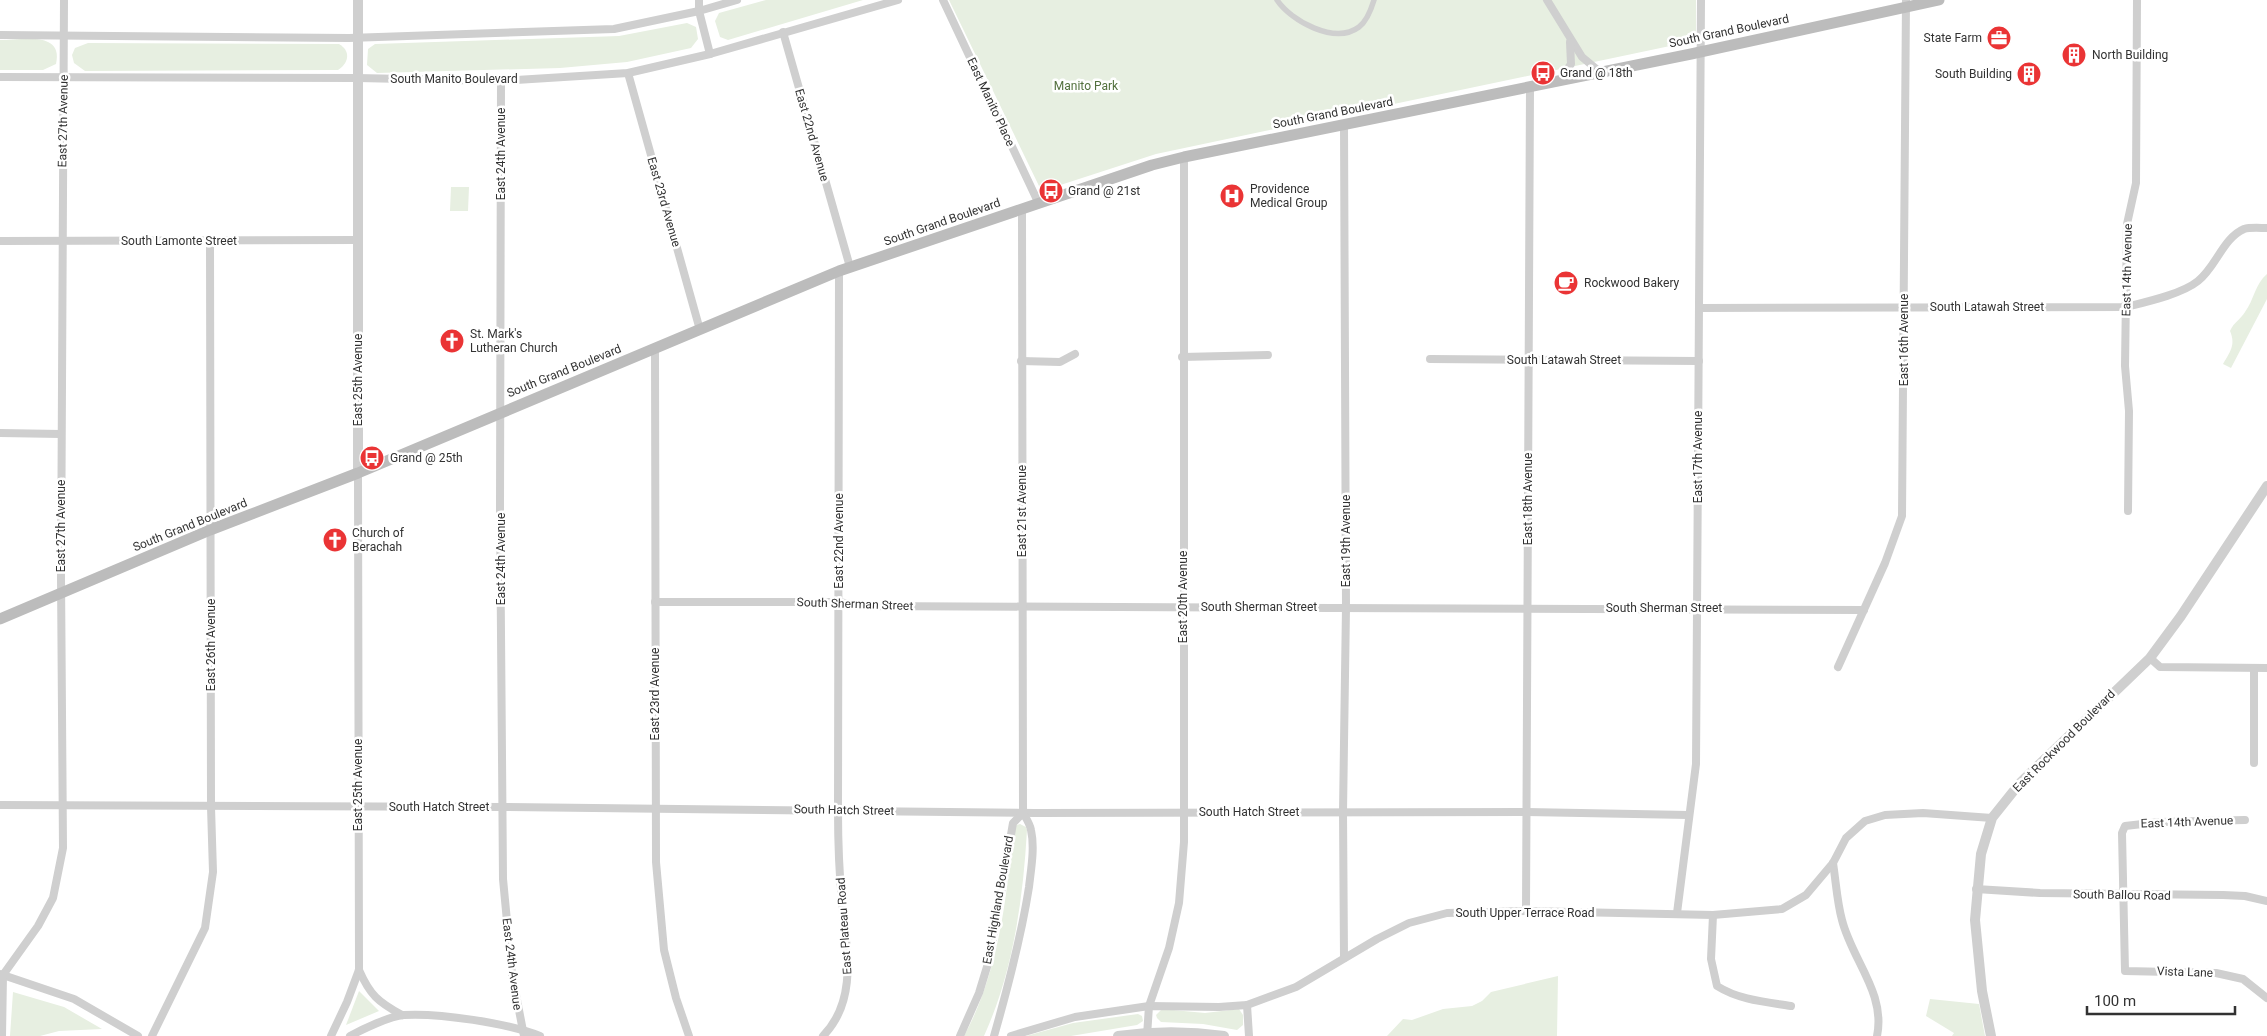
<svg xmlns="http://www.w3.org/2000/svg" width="2267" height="1036" font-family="Roboto,sans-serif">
  <rect width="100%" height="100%" fill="#fff"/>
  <!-- green -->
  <g fill="#e7efe1">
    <polygon points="766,0 863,0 728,40 720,37 715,21 719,13"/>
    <polygon points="949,0 1696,0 1696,35 1694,40 1689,42 1156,154 1045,190 1039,186"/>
    <polygon points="687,23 696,27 698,39 691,48 627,62 560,68 377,73 367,65 368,49 375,44 619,36"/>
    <path d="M 0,40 C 21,40 64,30 56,64 L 43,70 L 0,70 Z"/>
    <path d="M 88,43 L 339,44 C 351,51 349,63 338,70 L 85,71 L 74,63 L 72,55 L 75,48 Z"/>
    <polygon points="451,187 469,187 468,211 450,211"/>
    <path d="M 2267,274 L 2267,299 L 2231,368 L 2223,364 C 2230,352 2236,345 2230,331 C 2234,322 2240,320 2245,312 C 2254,300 2255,284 2267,274 Z"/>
    <path d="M 1020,824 L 1026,827 L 1027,830 C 1023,900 1013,972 984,1036 L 964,1036 C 998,974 1007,899 1013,829 L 1014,826 Z"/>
    <polygon points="1558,976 1557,1036 1387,1036 1403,1019 1412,1020 1443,1009 1472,1006 1482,1001 1491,992"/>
    <polygon points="359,991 379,1011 346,1025"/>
    <polygon points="13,992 64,1007 102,1029 59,1031 40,1036 10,1036"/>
    <polygon points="1930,999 1979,1004 1985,1036 1952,1036 1954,1033 1926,1016"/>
    <polygon points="1162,1009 1205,1013 1239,1009 1243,1015 1243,1025 1237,1030 1203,1024 1161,1022 1157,1018 1156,1015"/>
    <polygon points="1138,1014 1142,1016 1143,1021 1137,1025 1071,1036 1026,1036 1073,1023"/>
  </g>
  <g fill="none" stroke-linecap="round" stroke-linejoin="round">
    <!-- pedestrian -->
    <path stroke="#cfcfcf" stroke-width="5.5" d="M 1277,0 C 1291,21 1335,45 1359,27 C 1367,21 1371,10 1374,0"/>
    <!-- minor -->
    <g stroke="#cfcfcf" stroke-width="8">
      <polyline points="699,0 699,11 710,54"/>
      <polyline points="943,0 1039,204"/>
      <polyline points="1547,0 1582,57 1600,72"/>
      <polyline points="783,32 850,267"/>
      <polyline points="0,35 349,38 614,29 699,11 737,0"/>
      <polyline points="628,73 700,330"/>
      <polyline points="0,77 357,78 501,81 628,73 710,54 898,0"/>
      <polyline points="501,81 500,511 503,879 512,974 524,1036"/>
      <polyline points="1559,81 1571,64 1570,42"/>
      <polyline points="1344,125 1346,607 1343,812 1344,958"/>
      <polyline points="0,241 358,240"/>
      <path d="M 1699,308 L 2126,307 C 2146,302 2182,294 2198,281 C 2216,267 2223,238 2244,229 C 2250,227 2260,228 2267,228"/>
      <polyline points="655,348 656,862 664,950 676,998 689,1036"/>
      <polyline points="1182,357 1268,355"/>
      <polyline points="1430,359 1699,361"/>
      <polyline points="1021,361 1060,362 1075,354"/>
      <polyline points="0,433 61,434"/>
      <polyline points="2128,511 2129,411 2125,366 2127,224 2136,183 2137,0"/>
      <polyline points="655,602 839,602 861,606 1864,610"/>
      <polyline points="2150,658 2160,667 2267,668"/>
      <polyline points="1838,667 1885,563 1902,516 1906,0"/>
      <polyline points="2254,668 2254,763"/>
      <polyline points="0,805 503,807 1035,813 1527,812 1688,815"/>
      <polyline points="2245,820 2160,822 2125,826 2122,833 2125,971 2216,973 2243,979 2267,998"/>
      <path d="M 1833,863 C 1836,882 1837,902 1842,920 C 1852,960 1886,993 1877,1036"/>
      <polyline points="1976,889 2040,893 2223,895 2245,896 2267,901"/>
      <polyline points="1526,911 1530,87"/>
      <polyline points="1677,913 1696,764 1701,0"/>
      <path d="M 1713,915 L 1711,959 L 1717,986 C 1739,1000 1766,1002 1791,1006"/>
      <path d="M 359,970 C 370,995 378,1002 402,1015"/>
      <polyline points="0,974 74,999 138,1036"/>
      <polyline points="1247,1005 1249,1036"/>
      <polyline points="2,1036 3,975 38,926 53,898 63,848 61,577 64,0"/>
      <polyline points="152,1036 205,928 213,872 211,807 210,242"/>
      <polyline points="331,1036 347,1002 359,970 358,473"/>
      <path d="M 350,1036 C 363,1029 390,1016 404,1015 C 440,1013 507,1023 540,1036"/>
      <path d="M 823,1036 C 859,999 846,947 842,902 C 839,871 838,841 838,810 L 839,271"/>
      <polyline points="960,1036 979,993 990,957 1013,823 1023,813"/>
      <path d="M 994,1036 C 1008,987 1021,938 1029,887 C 1031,869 1035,848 1031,830 C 1030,824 1026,818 1023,813 L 1022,209"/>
      <polyline points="1011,1036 1075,1017 1149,1006 1219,1007 1247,1005 1296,987 1377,939 1409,923 1447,913 1526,911 1713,915 1782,909 1806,895 1833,863 1846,838 1865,821 1885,815 1923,813 1992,818"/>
      <polyline points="1147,1036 1149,1006 1169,948 1179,903 1184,842 1184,157"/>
    </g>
    <!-- tertiary -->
    <g stroke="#cfcfcf" stroke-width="10">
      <polyline points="358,0 358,473"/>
      <path d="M 1118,1036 C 1154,1031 1188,1031 1224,1036"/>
      <polyline points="1991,1036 1982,991 1975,920 1981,854 1992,818 2020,783 2150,658 2181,616 2267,486"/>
    </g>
    <!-- secondary -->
    <polyline stroke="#bcbcbc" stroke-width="11" points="0,619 210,530 358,473 839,271 1152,165 1184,157 1691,54 1939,0"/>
  </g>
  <!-- icons -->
  <defs>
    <symbol id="office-disc" viewBox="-11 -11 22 22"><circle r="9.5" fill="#ea3435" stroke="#fff"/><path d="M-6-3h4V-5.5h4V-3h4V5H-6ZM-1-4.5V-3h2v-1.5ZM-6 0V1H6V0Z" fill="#fff"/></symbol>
    <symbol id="building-disc" viewBox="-11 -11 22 22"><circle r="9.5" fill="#ea3435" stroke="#fff"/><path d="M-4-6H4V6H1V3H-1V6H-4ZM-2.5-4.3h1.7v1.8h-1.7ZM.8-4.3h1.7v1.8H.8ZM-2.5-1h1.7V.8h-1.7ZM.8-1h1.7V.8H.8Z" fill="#fff"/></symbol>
    <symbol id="bus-disc" viewBox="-11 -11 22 22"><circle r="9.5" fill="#ea3435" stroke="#fff"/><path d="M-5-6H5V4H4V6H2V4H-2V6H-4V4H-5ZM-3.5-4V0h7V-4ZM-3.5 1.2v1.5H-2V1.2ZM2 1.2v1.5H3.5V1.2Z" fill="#fff"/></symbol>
    <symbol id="hospital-disc" viewBox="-11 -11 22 22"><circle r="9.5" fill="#ea3435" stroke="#fff"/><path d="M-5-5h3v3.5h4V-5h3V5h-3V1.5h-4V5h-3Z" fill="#fff"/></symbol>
    <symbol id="cafe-disc" viewBox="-11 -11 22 22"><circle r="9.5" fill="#ea3435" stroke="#fff"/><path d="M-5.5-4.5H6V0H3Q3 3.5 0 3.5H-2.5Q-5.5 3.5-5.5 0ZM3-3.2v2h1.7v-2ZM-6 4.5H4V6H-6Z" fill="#fff"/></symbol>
    <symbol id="church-disc" viewBox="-11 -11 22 22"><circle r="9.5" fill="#ea3435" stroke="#fff"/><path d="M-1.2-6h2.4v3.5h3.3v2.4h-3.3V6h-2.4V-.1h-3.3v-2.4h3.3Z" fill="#fff"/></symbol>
  </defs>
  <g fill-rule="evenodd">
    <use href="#office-disc" x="1985" y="24" width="28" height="28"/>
    <use href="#building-disc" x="2060" y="41" width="28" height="28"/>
    <use href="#bus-disc" x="1529" y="59" width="28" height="28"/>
    <use href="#building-disc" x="2015" y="60" width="28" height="28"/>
    <use href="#bus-disc" x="1037" y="177" width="28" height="28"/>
    <use href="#hospital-disc" x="1218" y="182" width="28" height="28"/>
    <use href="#cafe-disc" x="1552" y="269" width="28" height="28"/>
    <use href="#church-disc" x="438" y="327" width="28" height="28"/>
    <use href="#bus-disc" x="358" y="444" width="28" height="28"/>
    <use href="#church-disc" x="321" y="526" width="28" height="28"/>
  </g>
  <g text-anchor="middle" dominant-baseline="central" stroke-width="5" stroke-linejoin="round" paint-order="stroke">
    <!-- street labels -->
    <g font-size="12" fill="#323232" stroke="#fff">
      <text transform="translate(1729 31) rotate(-12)">South Grand Boulevard</text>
      <text x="454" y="79">South Manito Boulevard</text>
      <text transform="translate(991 102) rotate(65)">East Manito Place</text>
      <text transform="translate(1333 113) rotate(-11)">South Grand Boulevard</text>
      <text transform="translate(63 121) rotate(-89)">East 27th Avenue</text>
      <text transform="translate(812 135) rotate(74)">East 22nd Avenue</text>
      <text transform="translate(501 154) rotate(-90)">East 24th Avenue</text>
      <text transform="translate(664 202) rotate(74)">East 23rd Avenue</text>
      <text transform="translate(942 222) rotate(-19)">South Grand Boulevard</text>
      <text x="179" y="241">South Lamonte Street</text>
      <text transform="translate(2127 270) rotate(-89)">East 14th Avenue</text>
      <text x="1987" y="307">South Latawah Street</text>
      <text transform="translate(1904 340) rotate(-90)">East 16th Avenue</text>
      <text x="1564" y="360">South Latawah Street</text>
      <text transform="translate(564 371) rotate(-22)">South Grand Boulevard</text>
      <text transform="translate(358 380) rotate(-90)">East 25th Avenue</text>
      <text transform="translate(1698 457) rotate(-90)">East 17th Avenue</text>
      <text transform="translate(1528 499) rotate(-90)">East 18th Avenue</text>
      <text transform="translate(1022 511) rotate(-90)">East 21st Avenue</text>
      <text transform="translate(190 525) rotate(-22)">South Grand Boulevard</text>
      <text transform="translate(61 526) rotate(-90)">East 27th Avenue</text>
      <text transform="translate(839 541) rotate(-90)">East 22nd Avenue</text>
      <text transform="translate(1346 541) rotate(-90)">East 19th Avenue</text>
      <text transform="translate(501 559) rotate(-90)">East 24th Avenue</text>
      <text transform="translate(1183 597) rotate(-90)">East 20th Avenue</text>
      <text transform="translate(855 604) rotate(2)">South Sherman Street</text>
      <text x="1259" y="607">South Sherman Street</text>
      <text x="1664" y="608">South Sherman Street</text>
      <text transform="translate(211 645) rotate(-90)">East 26th Avenue</text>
      <text transform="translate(655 694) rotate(-90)">East 23rd Avenue</text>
      <text transform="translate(2064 741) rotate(-45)">East Rockwood Boulevard</text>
      <text transform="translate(358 785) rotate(-90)">East 25th Avenue</text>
      <text x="439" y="807">South Hatch Street</text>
      <text transform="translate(844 810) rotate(1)">South Hatch Street</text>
      <text x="1249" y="812">South Hatch Street</text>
      <text transform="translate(2187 822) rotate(-2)">East 14th Avenue</text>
      <text transform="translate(2122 895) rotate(1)">South Ballou Road</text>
      <text transform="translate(998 900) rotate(-80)">East Highland Boulevard</text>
      <text x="1525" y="913">South Upper Terrace Road</text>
      <text transform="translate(844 926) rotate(-94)">East Plateau Road</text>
      <text transform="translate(512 964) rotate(83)">East 24th Avenue</text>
      <text transform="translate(2185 972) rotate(2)">Vista Lane</text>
    </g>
    <!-- poi labels -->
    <g font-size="12" fill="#323232" stroke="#fff" text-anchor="start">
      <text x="1982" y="38" text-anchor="end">State Farm</text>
      <text x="2092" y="55">North Building</text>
      <text x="1560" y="73">Grand @ 18th</text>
      <text x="2012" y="74" text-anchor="end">South Building</text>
      <text x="1250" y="189">Providence<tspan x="1250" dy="14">Medical Group</tspan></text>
      <text x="1068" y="191">Grand @ 21st</text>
      <text x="1584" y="283">Rockwood Bakery</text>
      <text x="470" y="334">St. Mark's<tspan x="470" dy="14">Lutheran Church</tspan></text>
      <text x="390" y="458">Grand @ 25th</text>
      <text x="352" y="533">Church of<tspan x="352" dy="14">Berachah</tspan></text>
    </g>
    <!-- park labels -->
    <g font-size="12" fill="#52703d" stroke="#fff">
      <text x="1086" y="86">Manito Park</text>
    </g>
  </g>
  <!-- scale -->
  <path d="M2087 1006v8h148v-8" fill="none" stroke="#323232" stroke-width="2.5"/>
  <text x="2094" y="1006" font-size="15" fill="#323232" stroke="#ffffff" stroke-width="4" paint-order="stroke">100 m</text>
</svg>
